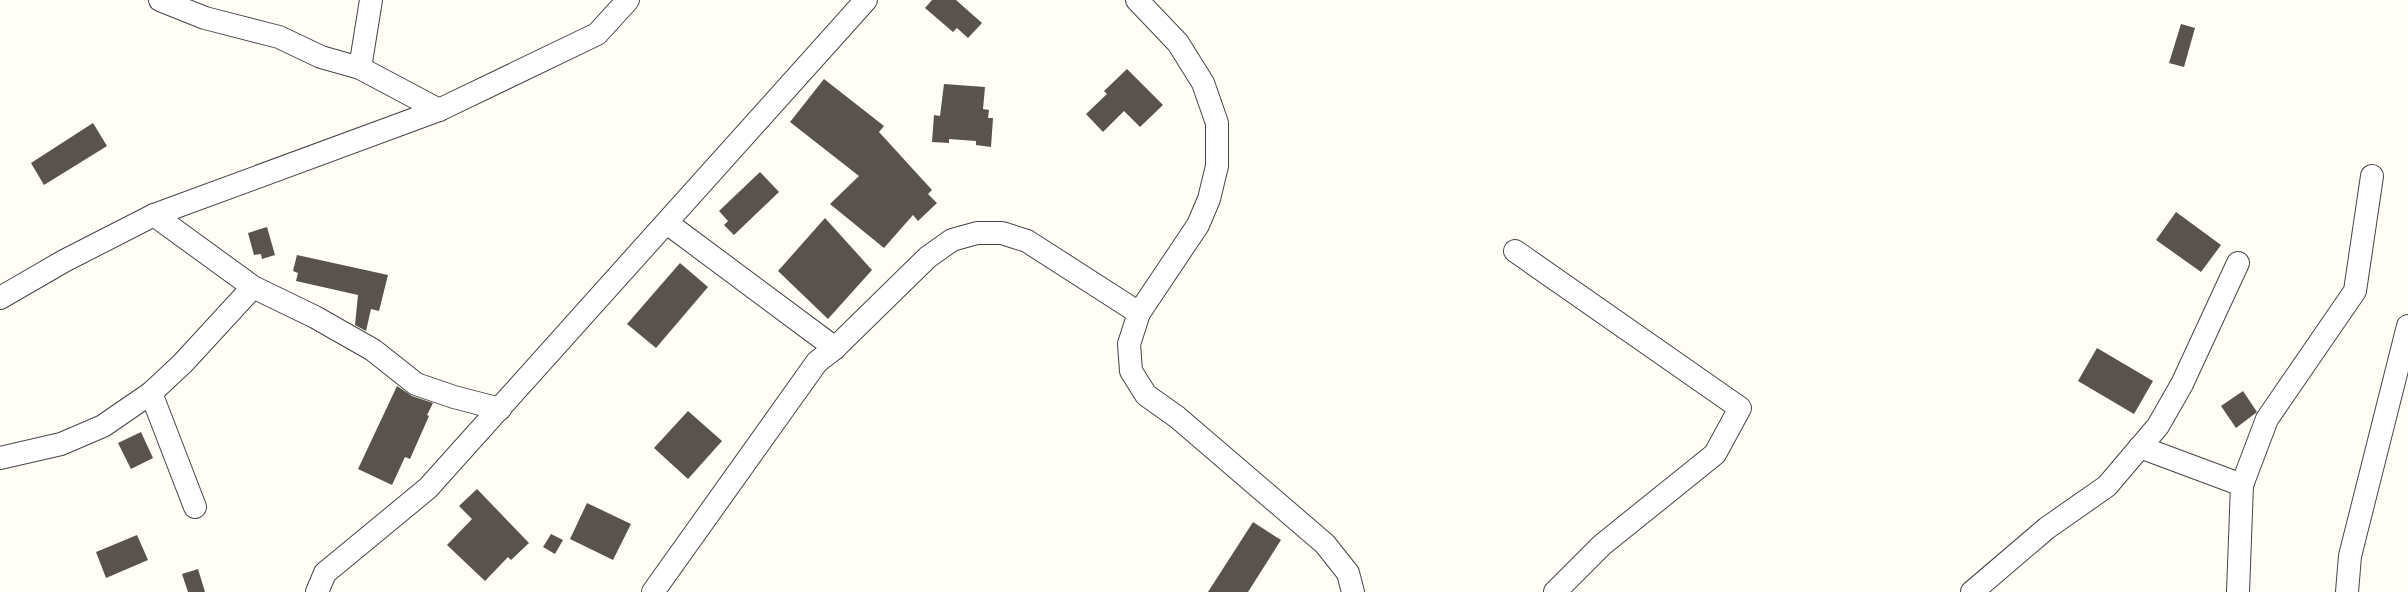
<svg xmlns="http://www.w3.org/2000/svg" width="2408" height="592" font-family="'Roboto Serif',serif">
  <rect width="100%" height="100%" fill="#fffdf5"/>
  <!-- building -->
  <g fill="#5a524d">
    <polygon points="932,0 956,0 982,23 968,38 957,28 953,32 925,8"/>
    <polygon points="2181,24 2195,28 2184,67 2169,63"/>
    <polygon points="1127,69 1163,105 1140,127 1124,111 1103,132 1086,114 1107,94 1104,91"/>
    <polygon points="824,79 884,126 879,132 932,190 928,194 937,203 918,221 913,215 884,248 830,204 859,176 790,122"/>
    <polygon points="944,84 985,87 983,109 989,110 988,118 993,118 991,147 976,145 976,141 949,139 949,143 932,142 934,115 940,116"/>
    <polygon points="93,123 107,146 44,185 31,163"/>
    <polygon points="760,172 779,192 734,235 724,225 728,221 719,211"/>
    <polygon points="2176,212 2221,245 2201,272 2156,240"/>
    <polygon points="825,218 872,270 828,319 778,271"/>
    <polygon points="267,227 275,255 262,259 261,254 254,255 248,233"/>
    <polygon points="297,255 388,275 379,311 371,309 366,331 355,325 358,295 296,281 298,273 293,271"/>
    <polygon points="680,263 708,287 656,348 627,324"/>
    <polygon points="2097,348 2153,381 2134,414 2078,381"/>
    <polygon points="397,386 412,396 433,403 427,415 429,416 410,459 405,457 392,485 358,469"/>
    <polygon points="2243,391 2257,412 2236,428 2221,406"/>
    <polygon points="688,411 722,441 688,479 654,448"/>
    <polygon points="141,432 153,458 131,469 118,443"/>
    <polygon points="477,489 529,543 511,560 508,557 485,581 447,545 472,519 459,506"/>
    <polygon points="587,503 631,524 613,560 570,539"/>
    <polygon points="1253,522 1281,540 1248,592 1208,592"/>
    <polygon points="551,534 563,540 555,554 543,547"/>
    <polygon points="137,535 148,560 106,578 96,552"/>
    <polygon points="198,569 205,592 188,592 182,574"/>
  </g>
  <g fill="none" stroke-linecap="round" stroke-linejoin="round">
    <defs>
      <g id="minor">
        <polyline points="160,0 205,18 279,37 321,57 360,68 439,110"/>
        <polyline points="1137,0 1178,43 1203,83 1217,123 1217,166 1209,199 1198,225 1139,313 1129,344 1131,371 1146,395 1177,417 1325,544 1348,573 1353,592"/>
        <polyline points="360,68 371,0"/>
        <polyline points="154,215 253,287 315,317 373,350 416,384 454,397 500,409"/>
        <polyline points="667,223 835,348"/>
        <polyline points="1515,251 1740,408 1715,454 1602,545 1555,592"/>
        <polyline points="0,298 64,261 154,215 439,110 597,34 628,0"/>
        <polyline points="151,393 195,507"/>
        <polyline points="2140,447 2242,485"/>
        <polyline points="0,458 61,444 103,426 151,393 183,363 253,287"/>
        <polyline points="317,592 325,573 428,488 866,0"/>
        <polyline points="653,592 817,362 835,348 928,257 952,240 977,233 1002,233 1027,241 1139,313"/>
        <polyline points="1972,592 2047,528 2107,486 2158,426 2182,384 2238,263"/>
        <polyline points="2238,592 2242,485 2267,419 2355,291 2372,176"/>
        <polyline points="2347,592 2350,556 2408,326"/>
      </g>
    </defs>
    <!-- minor casing -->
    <use href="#minor" stroke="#444" stroke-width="24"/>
    <!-- minor -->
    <use href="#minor" stroke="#fff" stroke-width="22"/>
  </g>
</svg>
